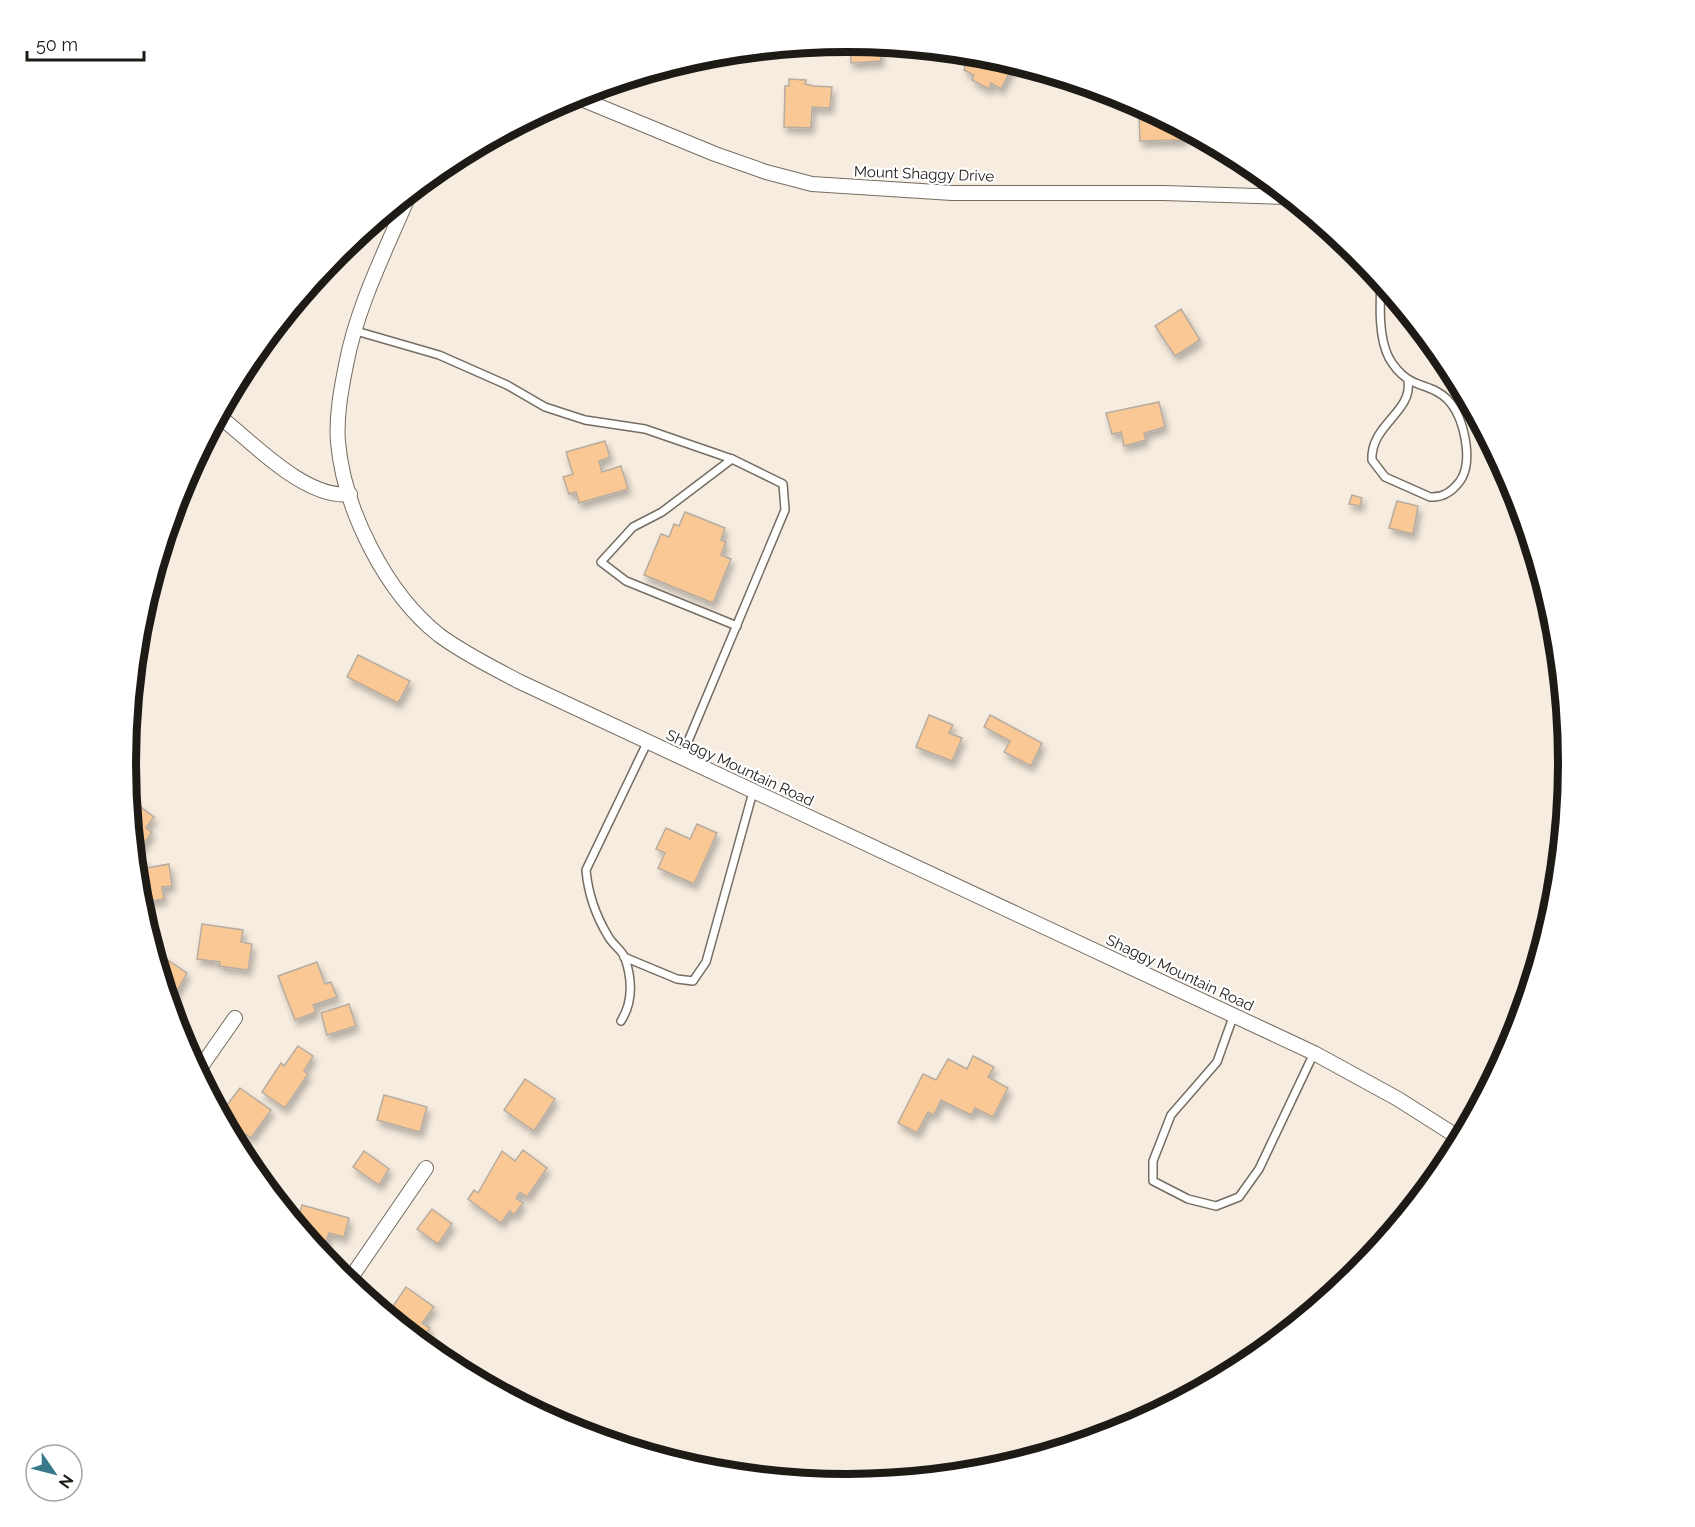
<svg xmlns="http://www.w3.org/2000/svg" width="1695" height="1527" font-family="Raleway,sans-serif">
  <defs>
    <filter id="shadow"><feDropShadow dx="3" dy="5.5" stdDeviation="3" flood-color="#0004"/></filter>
  </defs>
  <rect width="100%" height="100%" fill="#f6ecdf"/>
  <!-- building -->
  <g fill="#f9c895" stroke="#b7aca0" stroke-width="1.5" filter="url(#shadow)">
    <polygon points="850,42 880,45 881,61 851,63"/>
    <polygon points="968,54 989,56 1014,64 1001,89 991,83 989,89 972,80 974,75 964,70"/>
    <polygon points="789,79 806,80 805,84 813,86 832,87 830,108 812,107 811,128 784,127 785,86 789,86"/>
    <polygon points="1156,114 1184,129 1184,140 1140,141 1139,115"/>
    <polygon points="1181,309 1200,340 1175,356 1155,326"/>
    <polygon points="1159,402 1165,427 1144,433 1146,440 1124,446 1121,432 1112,434 1106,413"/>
    <polygon points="605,441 610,457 599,461 602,472 621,466 628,489 579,503 576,492 569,494 563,477 573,474 566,452"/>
    <polygon points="1352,495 1362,498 1360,506 1349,504"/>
    <polygon points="1397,501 1418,506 1413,534 1389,528"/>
    <polygon points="685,512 725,528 721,540 726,542 721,555 731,559 713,603 644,575 661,534 669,537 674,524 679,526"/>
    <polygon points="358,655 410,681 398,703 347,677"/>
    <polygon points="929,715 953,725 949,733 962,738 952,761 916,747"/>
    <polygon points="990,715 1042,743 1031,766 1004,752 1010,741 984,727"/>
    <polygon points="131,800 154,817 146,828 152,832 140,850 134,846"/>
    <polygon points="697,824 717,833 694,884 658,868 665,853 656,849 666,828 690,839"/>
    <polygon points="146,860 147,868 169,864 172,886 162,887 164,899 140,903 136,862"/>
    <polygon points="202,924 243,930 241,942 252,944 248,970 219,966 220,962 197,959"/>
    <polygon points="165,958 187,973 170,1003 159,967"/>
    <polygon points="317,962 325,984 331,982 337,997 313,1005 316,1012 295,1020 278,976"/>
    <polygon points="349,1004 356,1026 327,1035 321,1013"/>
    <polygon points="298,1046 313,1056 304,1071 308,1074 285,1108 262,1092 281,1063 284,1066"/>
    <polygon points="973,1056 994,1067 988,1077 1008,1088 993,1117 975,1108 971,1115 941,1100 934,1115 928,1112 917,1133 898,1123 923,1074 936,1080 948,1059 967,1069"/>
    <polygon points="525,1079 555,1099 534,1131 504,1110"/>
    <polygon points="240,1088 271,1110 251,1138 237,1128 232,1135 219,1111 222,1107 224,1109"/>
    <polygon points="384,1095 427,1107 420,1132 377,1120"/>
    <polygon points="523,1150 547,1168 527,1197 520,1192 516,1198 523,1203 514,1215 510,1211 501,1223 468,1199 474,1190 478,1193 502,1151 515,1161"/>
    <polygon points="364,1151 389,1169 379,1185 353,1167"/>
    <polygon points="302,1205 349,1218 344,1237 329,1233 326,1242 307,1237 297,1224"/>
    <polygon points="432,1209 452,1224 438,1244 417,1229"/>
    <polygon points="406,1287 434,1307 422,1323 430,1328 421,1342 392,1318 393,1315 389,1312"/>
  </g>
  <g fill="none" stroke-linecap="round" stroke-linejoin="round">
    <defs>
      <g id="service">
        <path d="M 1381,281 C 1380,304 1378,337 1389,358 C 1408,391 1429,381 1447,399 C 1464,416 1474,461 1460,481 C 1452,492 1443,498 1430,497 L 1385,477 L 1372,460 C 1370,425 1413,412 1408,381"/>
        <polyline points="356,331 439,355 507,385 545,407 585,420 645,429 732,459 783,484 785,510 681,758"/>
        <polyline points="732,459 662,512 633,527 601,562 626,581 737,626"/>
        <polyline points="624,957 677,979 693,981 706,962 753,792"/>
        <polyline points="1233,1017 1217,1062 1171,1115 1153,1161 1153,1181 1188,1199 1216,1206 1239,1197 1259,1169 1314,1053"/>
        <path d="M 621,1021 C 633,1002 632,979 625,958 C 622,950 612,944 608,936 C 596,916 588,893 586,870 L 647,743"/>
      </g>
      <g id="minor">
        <polyline points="574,96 715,154 766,172 812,184 952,193 1163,193 1289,197"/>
        <path d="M 409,195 C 386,250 357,306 346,365 C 341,390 336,417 338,442 C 344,510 386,593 439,635 C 463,653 492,667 518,681 L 1314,1053 L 1398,1099 L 1461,1139"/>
        <path d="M 219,416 C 252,442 306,500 350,494"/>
        <polyline points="198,1071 235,1018"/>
        <polyline points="348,1282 426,1168"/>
        <polyline points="937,1474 940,1476"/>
      </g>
    </defs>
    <!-- service casing -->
    <use href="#service" stroke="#756d61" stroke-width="10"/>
    <!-- minor casing -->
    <use href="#minor" stroke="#756d61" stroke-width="16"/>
    <!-- service -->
    <use href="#service" stroke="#fff" stroke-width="7"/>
    <!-- minor -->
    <use href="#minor" stroke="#fff" stroke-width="14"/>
  </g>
  <g text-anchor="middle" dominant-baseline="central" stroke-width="4.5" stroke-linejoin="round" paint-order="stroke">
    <!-- street labels -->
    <g font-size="15" fill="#1e1a16" stroke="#fff">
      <text transform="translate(924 174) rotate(2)">Mount Shaggy Drive</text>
      <text transform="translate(740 768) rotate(25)">Shaggy Mountain Road</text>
      <text transform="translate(1180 973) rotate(25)">Shaggy Mountain Road</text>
    </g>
  </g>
  <!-- crop -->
  <path d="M0 0H1695V1527H0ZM136 763a711 711 0 1 1 1422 0a711 711 0 1 1-1422 0Z" fill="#fff" fill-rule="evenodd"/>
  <path fill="none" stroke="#1e1a16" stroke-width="8" d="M136 763a711 711 0 1 1 1422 0a711 711 0 1 1-1422 0Z"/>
  <!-- north arrow -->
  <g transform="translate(54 1473) rotate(125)"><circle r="28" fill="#ffffff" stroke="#a5a3a2" stroke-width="1.5"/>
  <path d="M0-4.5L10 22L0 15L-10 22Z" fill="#37798b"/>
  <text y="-9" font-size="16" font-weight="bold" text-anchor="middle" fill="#1e1a16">N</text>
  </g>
  <!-- scale -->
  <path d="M27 51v9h117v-9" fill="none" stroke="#1e1a16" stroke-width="3"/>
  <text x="36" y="51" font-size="18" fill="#1e1a16" stroke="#ffffff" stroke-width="4.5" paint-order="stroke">50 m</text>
</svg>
